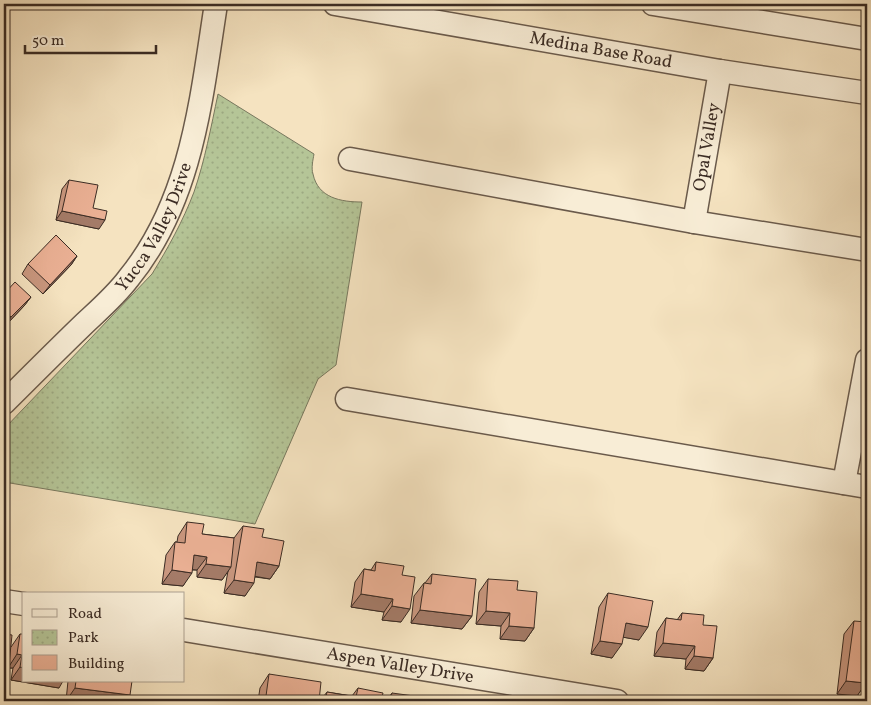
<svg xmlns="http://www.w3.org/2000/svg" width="871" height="705" font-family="Vollkorn,serif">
  <defs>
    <pattern id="park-dots" width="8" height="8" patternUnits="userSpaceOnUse" patternTransform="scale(1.25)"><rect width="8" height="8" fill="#b5c597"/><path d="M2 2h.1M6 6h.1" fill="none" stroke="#9da982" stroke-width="1.8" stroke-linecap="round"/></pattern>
  </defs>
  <rect width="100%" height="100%" fill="#f5e3c0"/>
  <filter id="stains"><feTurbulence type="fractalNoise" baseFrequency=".004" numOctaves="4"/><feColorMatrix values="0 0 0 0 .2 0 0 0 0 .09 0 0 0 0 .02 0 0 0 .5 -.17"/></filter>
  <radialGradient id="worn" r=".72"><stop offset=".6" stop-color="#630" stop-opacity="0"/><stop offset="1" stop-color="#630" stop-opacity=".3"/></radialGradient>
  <!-- park -->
  <path fill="url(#park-dots)" stroke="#78785e" d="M 218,94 L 314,154 C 313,160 311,168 313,174 C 318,198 341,202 362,202 L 336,365 L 318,379 L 255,524 L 4,482 L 4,429 L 152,274 C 168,248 183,221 194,192 C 205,160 211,127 218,94 Z"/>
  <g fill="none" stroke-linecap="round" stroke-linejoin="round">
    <defs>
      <g id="minor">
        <path id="s1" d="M 335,4 L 720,71 L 867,93"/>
        <polyline points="653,4 867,39"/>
        <polyline points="350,159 694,222 867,250"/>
        <path id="s2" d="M 694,222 L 720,71"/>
        <polyline points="347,399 867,487"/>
        <path id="s3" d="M 4,403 C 31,376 58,349 85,323 C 100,309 116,295 128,279 C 192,201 201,100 216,4"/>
        <polyline points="844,483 867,360"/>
        <polyline points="4,601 24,604"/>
        <path id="s4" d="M 184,630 L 617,701"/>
      </g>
    </defs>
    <!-- minor casing -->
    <use href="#minor" stroke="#6a5a4b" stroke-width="25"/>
    <!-- minor -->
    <use href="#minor" stroke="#f8edd6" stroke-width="22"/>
  </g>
  <!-- wall -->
  <g fill="#c9977f" stroke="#3b2c24">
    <polygon points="69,180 99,229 56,220 62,189"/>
    <polygon points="77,256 71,265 43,294 22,274 28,264"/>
    <polygon points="4,294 31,297 24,306 5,326 4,325"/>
    <polygon points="187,522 202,534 234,538 243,526 262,537 279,566 270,579 255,577 245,596 224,593 228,571 222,580 197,577 197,570 192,570 183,586 162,584 166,555 175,542 177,542 178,536"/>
    <polygon points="376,562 402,575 401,622 382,620 384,612 351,607 355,582 364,569 371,570"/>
    <polygon points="432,574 472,616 462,629 411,623 414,596 424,583 425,583"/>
    <polygon points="488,579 517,590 534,628 525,641 500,639 501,626 476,624 479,592"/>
    <polygon points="608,593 639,640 623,637 612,658 591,654 599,607"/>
    <polygon points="682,613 703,625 713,658 704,671 685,669 686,659 654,656 657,632 666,618 677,620"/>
    <polygon points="854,621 866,683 857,696 837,694 844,634"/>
    <polygon points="4,634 11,647 20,634 59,688 11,680 13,668 8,668 8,674 4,680"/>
    <polygon points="269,674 319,701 258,701 260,688"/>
    <polygon points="68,681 132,681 126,701 66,701"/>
    <polygon points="358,688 381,701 320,701 327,692 352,696"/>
    <polygon points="392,693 413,701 386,701"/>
  </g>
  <!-- shaded-wall -->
  <g fill="#a47b68" stroke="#3b2c24">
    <polygon points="62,211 105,220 99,229 56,220"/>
    <polygon points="77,256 71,265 43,294 50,285"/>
    <polygon points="31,297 24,306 5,326 11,317"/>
    <polygon points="194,555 207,557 197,570 185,569"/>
    <polygon points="257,562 279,566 270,579 248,575"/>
    <polygon points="206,564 231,567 222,580 197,577"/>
    <polygon points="172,570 192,573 183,586 162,584"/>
    <polygon points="234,580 254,583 245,596 224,593"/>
    <polygon points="361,594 393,599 384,612 351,607"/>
    <polygon points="392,606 410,609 401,622 382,620"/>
    <polygon points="420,610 472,616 462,629 411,623"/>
    <polygon points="486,611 510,613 501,626 476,624"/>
    <polygon points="626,623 648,627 639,640 616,636"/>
    <polygon points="509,626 534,628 525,641 500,639"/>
    <polygon points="600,641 622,644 612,658 591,654"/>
    <polygon points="663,643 695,646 686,659 654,656"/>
    <polygon points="17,654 22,655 13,668 8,668"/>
    <polygon points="694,656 713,658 704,671 685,669"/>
    <polygon points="20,667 24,668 24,681 63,681 59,688 11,680"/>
    <polygon points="4,673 8,674 4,680"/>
    <polygon points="846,681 866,683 857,696 837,694"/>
    <polygon points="75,688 130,695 126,701 66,701"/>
    <polygon points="266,696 273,697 270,701 262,701"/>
  </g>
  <!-- building -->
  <g fill="#eab094" stroke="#3b2c24">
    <polygon points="69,180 98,185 93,208 107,211 105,220 62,211"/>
    <polygon points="56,235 77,256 50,285 28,264"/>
    <polygon points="15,282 31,297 11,317 4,310 4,294"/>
    <polygon points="187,522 204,524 202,534 234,538 231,567 206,564 207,557 194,555 192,573 172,570 175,542 185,543"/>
    <polygon points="243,526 264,529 262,537 284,541 279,566 257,562 254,583 234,580"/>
    <polygon points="376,562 404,566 402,575 415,577 410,609 392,606 393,599 361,594 364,569 375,571"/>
    <polygon points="432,574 476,579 472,616 420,610 424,583 431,584"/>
    <polygon points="488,579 518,581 517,590 537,592 534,628 509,626 510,613 486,611"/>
    <polygon points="608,593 653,601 648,627 626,623 622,644 600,641"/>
    <polygon points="682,613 704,615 703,625 717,626 713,658 694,656 695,646 663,643 666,618 681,620"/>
    <polygon points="854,621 867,622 867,673 866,683 846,681"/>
    <polygon points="4,634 12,635 8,674 4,673"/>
    <polygon points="20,634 24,634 24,668 20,667 22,655 17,654"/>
    <polygon points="269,674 321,682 319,701 272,701 273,697 266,696"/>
    <polygon points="76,681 132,681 130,695 75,688"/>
    <polygon points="358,688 383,693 381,701 325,701 327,692 356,697"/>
    <polygon points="392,693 414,696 413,701 390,701"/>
    <polygon points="516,700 533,701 516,701"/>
  </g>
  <g text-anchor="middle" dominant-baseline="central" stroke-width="4" stroke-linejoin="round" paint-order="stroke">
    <!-- street labels -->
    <g font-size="18" fill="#3b2c24" stroke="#f8edd6">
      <text stroke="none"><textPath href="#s1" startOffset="270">Medina Base Road</textPath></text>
      <text stroke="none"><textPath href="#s2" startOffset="76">Opal Valley</textPath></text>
      <text stroke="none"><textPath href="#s3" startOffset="234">Yucca Valley Drive</textPath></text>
      <text stroke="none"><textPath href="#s4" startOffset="219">Aspen Valley Drive</textPath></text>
    </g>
  </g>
  <!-- margin -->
  <rect width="871" height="705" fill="none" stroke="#f5e3c0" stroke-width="20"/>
  <rect x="5" y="5" width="861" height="695" fill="none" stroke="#3b2c24" stroke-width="2.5"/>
  <rect x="10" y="10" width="851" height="685" fill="none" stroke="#3b2c24"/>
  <!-- legend -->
  <rect x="22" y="592" width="162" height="90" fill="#f8edd6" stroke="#aca08f"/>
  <rect x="32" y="609" width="25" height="8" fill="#f8edd6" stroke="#aca08f"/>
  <text x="68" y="618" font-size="15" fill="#3b2c24">Road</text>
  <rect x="32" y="630" width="25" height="15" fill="url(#park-dots)" stroke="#aca08f"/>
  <text x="68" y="642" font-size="15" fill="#3b2c24">Park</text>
  <rect x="32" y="655" width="25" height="15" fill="#eab094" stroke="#aca08f"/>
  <text x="68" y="668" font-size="15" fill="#3b2c24">Building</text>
  <!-- scale -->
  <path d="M25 45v8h131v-8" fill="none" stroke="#3b2c24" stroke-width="2.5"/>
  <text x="32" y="45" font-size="15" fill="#3b2c24" stroke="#f8edd6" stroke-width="4" paint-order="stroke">50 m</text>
  <rect width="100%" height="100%" filter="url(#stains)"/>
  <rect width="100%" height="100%" fill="url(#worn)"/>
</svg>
